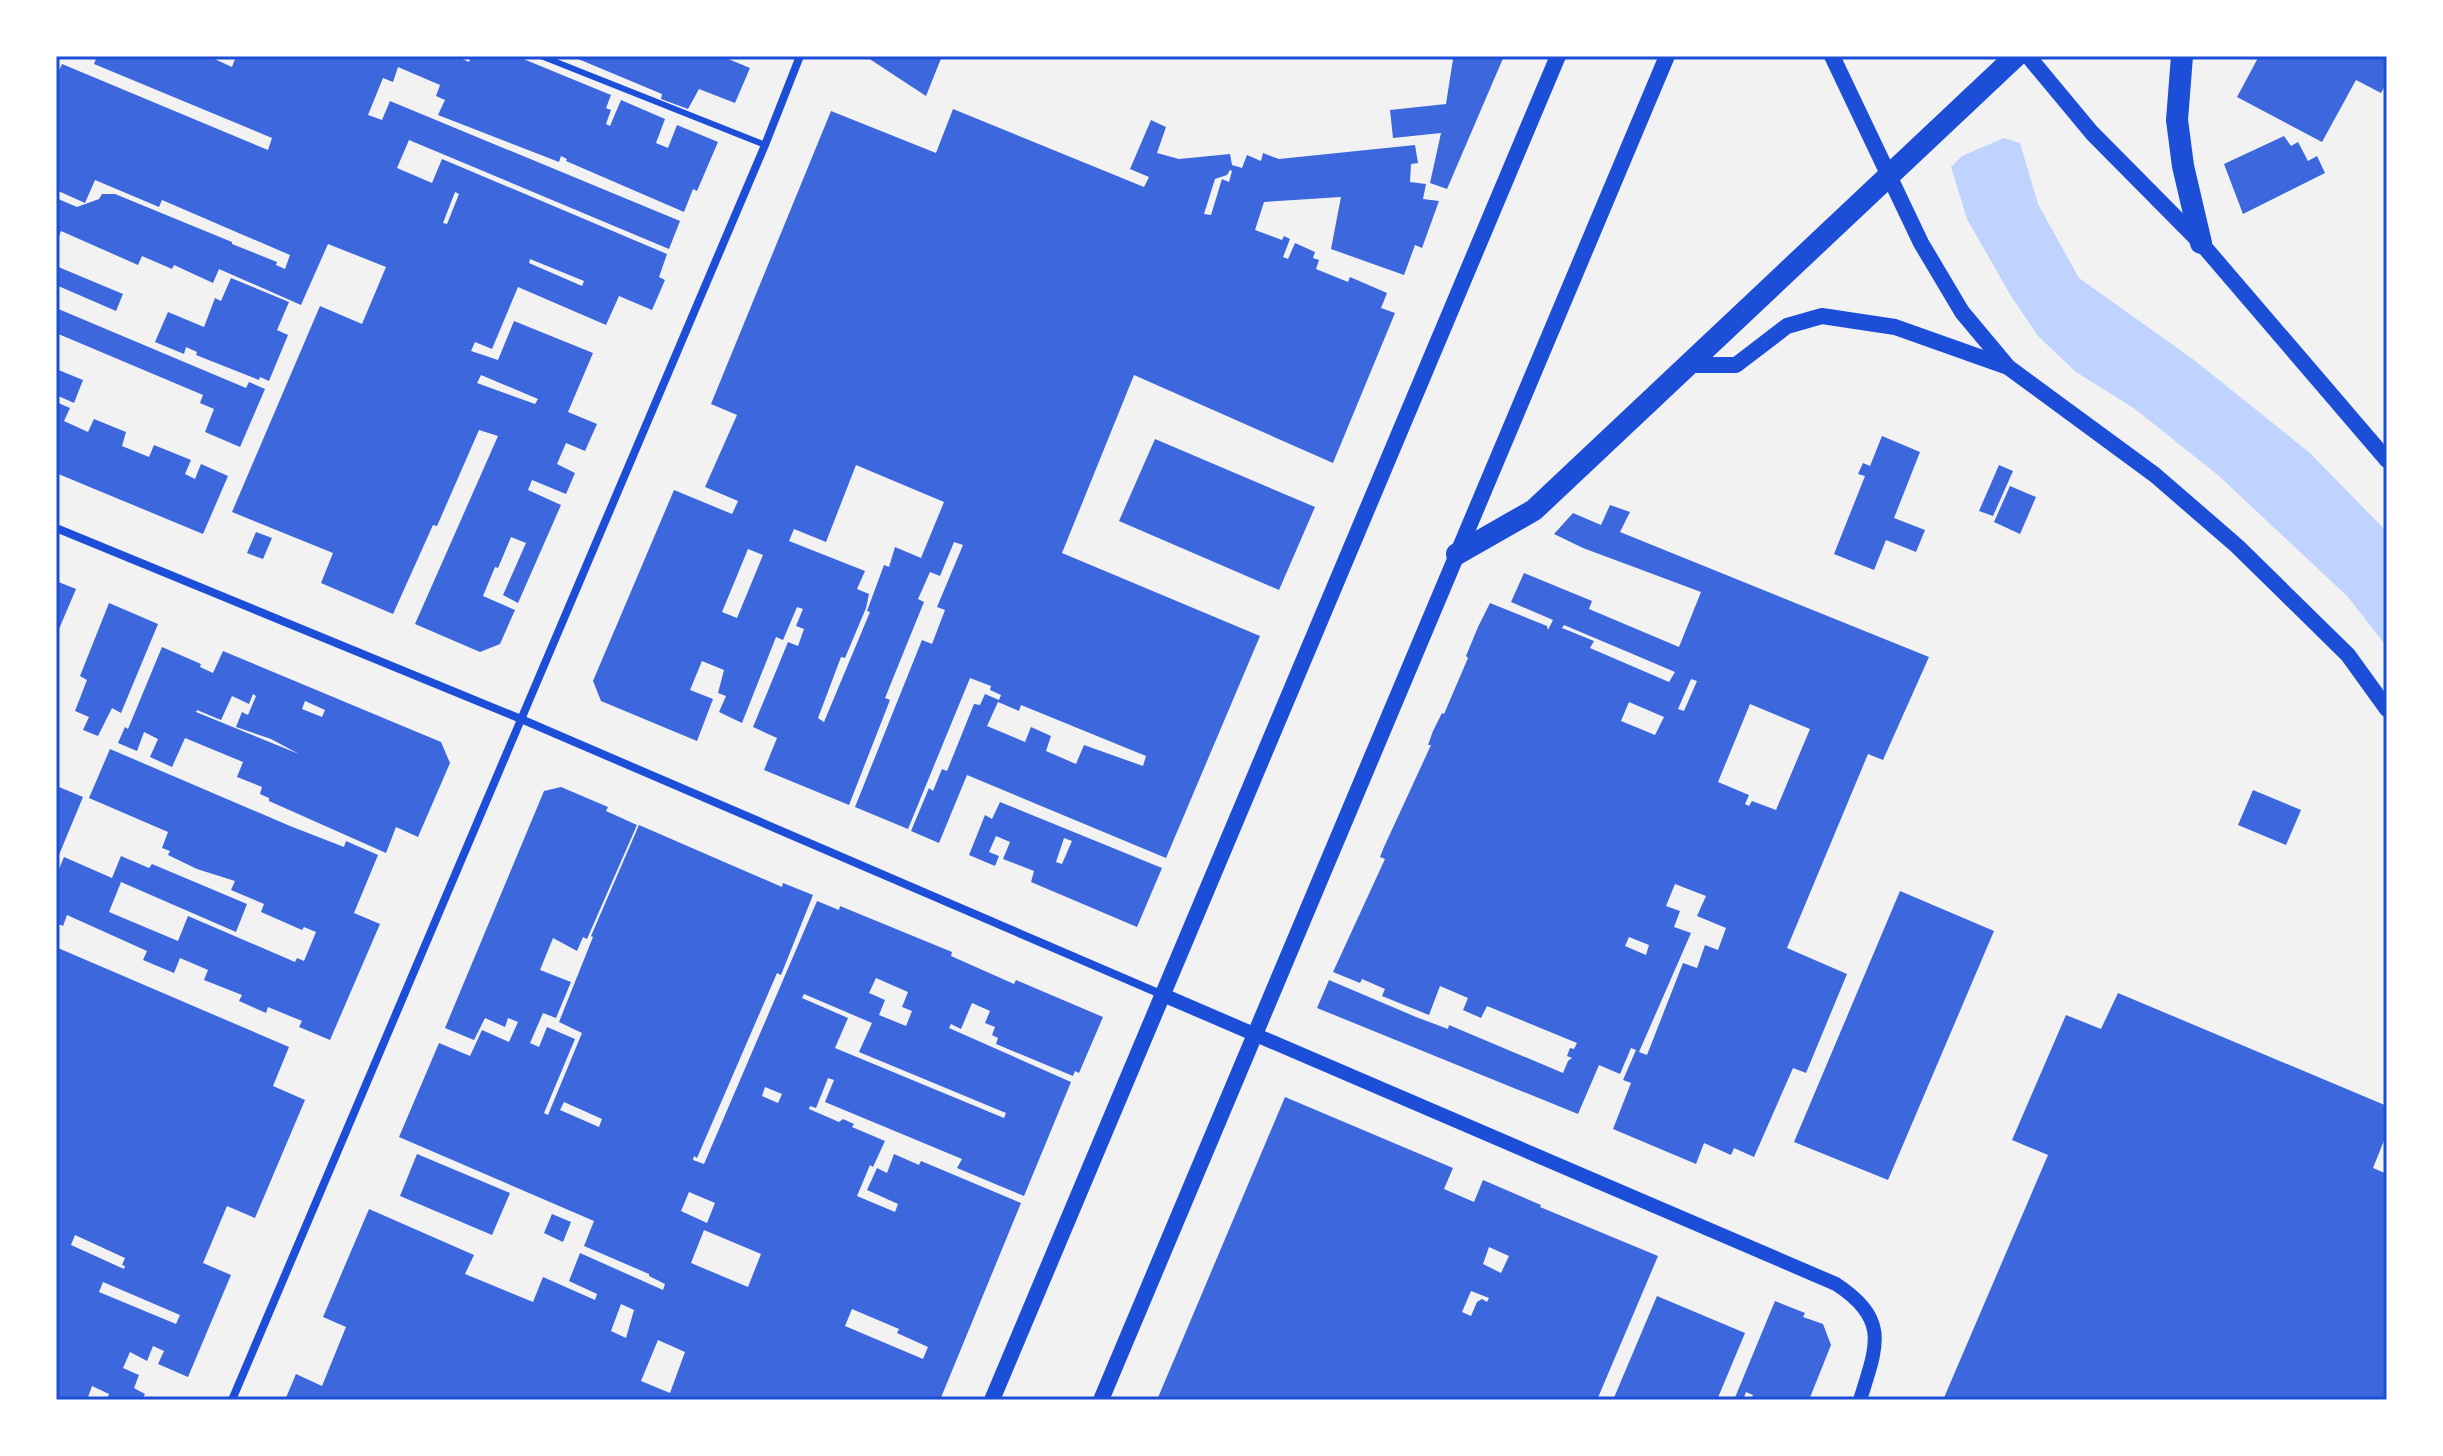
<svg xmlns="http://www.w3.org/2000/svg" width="2443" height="1456" font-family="'Titillium Web',sans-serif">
  <rect width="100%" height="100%" fill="#f2f2f2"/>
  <!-- water -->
  <polygon fill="#bfd3fe" points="2004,138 2020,143 2038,204 2079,278 2194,360 2310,453 2387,532 2387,647 2348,597 2219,476 2135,409 2076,372 2038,336 2011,296 1967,219 1951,167 1962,156"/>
  <!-- building -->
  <g fill="#3d67dc" fill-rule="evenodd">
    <path d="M 97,56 L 208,56 L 232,67 L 236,56 L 456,56 L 469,62 L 471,56 L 516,56 L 611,95 L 606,108 L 611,110 L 606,124 L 610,126 L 621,100 L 665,119 L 656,143 L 668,148 L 677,125 L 718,142 L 697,191 L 693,189 L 684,212 L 566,161 L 567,159 L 561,156 L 559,162 L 438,115 L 445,100 L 436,96 L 440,85 L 398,67 L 393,82 L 383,78 L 368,115 L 382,120 L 390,101 L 680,221 L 669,249 L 409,140 L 397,168 L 432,183 L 442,159 L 667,254 L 659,277 L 665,280 L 652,310 L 619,296 L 606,325 L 518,287 L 492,349 L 475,342 L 471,351 L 498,360 L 514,321 L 593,353 L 568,412 L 597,424 L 585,451 L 566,443 L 557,464 L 575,473 L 566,494 L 532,480 L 528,490 L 561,505 L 518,603 L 503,595 L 526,543 L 511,537 L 498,568 L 495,567 L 483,596 L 515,610 L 500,644 L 480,652 L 415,624 L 498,436 L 479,430 L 437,526 L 433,525 L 393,614 L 321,583 L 333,553 L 232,512 L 320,306 L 362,324 L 386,267 L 328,244 L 301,305 L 219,269 L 213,283 L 174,265 L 172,269 L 142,256 L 138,265 L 61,231 L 56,244 L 56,198 L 77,207 L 99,199 L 102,194 L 115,194 L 232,242 L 232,244 L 277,262 L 276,265 L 285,269 L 290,255 L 162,200 L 159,207 L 95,180 L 85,203 L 56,190 L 56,77 L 62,64 L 268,150 L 272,138 L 94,64 ZM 455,192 L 459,194 L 447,224 L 443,223 ZM 530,259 L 584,281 L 582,286 L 529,263 ZM 481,375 L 538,399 L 535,404 L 477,383 Z"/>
    <polygon points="571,56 721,56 750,68 735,103 699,89 688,109 661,99 662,94"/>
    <polygon points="865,56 942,56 926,96"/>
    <polygon points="1444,56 1504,56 1447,189 1430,183 1441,133 1393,138 1390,110 1446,104 1453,59"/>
    <polygon points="2259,56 2387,56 2387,82 2381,93 2356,80 2322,142 2237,97"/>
    <path d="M 953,109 L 1144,187 L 1149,177 L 1130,169 L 1151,120 L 1166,127 L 1157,153 L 1179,159 L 1230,154 L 1232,165 L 1242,168 L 1247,155 L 1261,161 L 1263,153 L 1279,159 L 1415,145 L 1418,163 L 1411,164 L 1410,182 L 1426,184 L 1423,199 L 1439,201 L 1422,248 L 1415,245 L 1404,275 L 1331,249 L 1341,197 L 1264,202 L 1255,230 L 1282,240 L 1284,236 L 1290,239 L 1283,257 L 1288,259 L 1295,243 L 1315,252 L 1313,258 L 1319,260 L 1316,269 L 1348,282 L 1350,277 L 1387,293 L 1381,308 L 1395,313 L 1333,463 L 1134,375 L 1062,553 L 1260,636 L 1166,858 L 967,775 L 939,843 L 911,831 L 929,788 L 933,791 L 942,769 L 947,771 L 974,704 L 980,705 L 985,694 L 999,700 L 1001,695 L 990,690 L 991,686 L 970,678 L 908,829 L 855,807 L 922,640 L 932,644 L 945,610 L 937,607 L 963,545 L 954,542 L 940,576 L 930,572 L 918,599 L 924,602 L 885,698 L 890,700 L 849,805 L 764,770 L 777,738 L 753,727 L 788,642 L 798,646 L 804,629 L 796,626 L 803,609 L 797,607 L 783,640 L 776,637 L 742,723 L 719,712 L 726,696 L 718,693 L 724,670 L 702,661 L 690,690 L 713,699 L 697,741 L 601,701 L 593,681 L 674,490 L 732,514 L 734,510 L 738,501 L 705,487 L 737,415 L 711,404 L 831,111 L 936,153 ZM 1230,170 L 1232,171 L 1229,182 L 1222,179 L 1211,215 L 1204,214 L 1215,179 L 1227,175 ZM 856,465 L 944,502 L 921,558 L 895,547 L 889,567 L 884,565 L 867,611 L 870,612 L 824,722 L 818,718 L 841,657 L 845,658 L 866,608 L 869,594 L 857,589 L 865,571 L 789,541 L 794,529 L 826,542 ZM 748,549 L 763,555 L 737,618 L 722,612 ZM 998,702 L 1019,711 L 1021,705 L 1146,756 L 1143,766 L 1084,745 L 1076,764 L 1046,751 L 1051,736 L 1031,727 L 1025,742 L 987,726 Z"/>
    <polygon points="2284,136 2291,146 2298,142 2308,161 2317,156 2325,173 2243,214 2224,164"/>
    <polygon points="56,266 123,294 116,311 56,285"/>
    <polygon points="231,278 289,302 277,330 288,335 269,381 260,377 259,380 196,355 197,352 186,347 184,354 155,342 168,312 204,327 215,298 221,301"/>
    <polygon points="56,308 246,388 249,382 265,389 240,447 205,432 214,409 200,403 203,395 56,333"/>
    <polygon points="56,369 83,380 74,403 56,395"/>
    <polygon points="56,402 70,408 64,421 88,432 94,419 126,432 122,446 149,457 154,445 191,460 185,474 195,479 201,464 228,476 203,534 56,473"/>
    <polygon points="1882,436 1920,452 1894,518 1925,530 1916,552 1886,540 1874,570 1834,554 1865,476 1858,474 1863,463 1870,466"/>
    <polygon points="1155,439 1315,507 1279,590 1119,521"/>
    <polygon points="1999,465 2013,471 1993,516 1979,511"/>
    <polygon points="2010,486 2036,497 2020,534 1994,522"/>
    <path d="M 1610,505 L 1630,512 L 1620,532 L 1929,657 L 1883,760 L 1868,754 L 1787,948 L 1847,974 L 1806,1073 L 1793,1068 L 1754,1157 L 1734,1148 L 1731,1155 L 1704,1143 L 1696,1164 L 1613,1129 L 1631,1083 L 1623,1080 L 1636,1050 L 1631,1048 L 1620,1074 L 1599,1065 L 1578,1114 L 1317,1008 L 1329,980 L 1416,1017 L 1448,1029 L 1449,1025 L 1563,1073 L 1568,1061 L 1572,1058 L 1567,1056 L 1570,1048 L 1574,1049 L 1577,1043 L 1487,1006 L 1481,1018 L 1463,1010 L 1468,998 L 1440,986 L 1429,1015 L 1382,996 L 1385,989 L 1362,979 L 1360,983 L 1333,972 L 1385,859 L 1380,857 L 1384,847 L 1431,745 L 1428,745 L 1433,731 L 1442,713 L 1444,714 L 1468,658 L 1466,656 L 1478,627 L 1490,603 L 1547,626 L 1548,630 L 1553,620 L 1511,602 L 1524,573 L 1592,601 L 1589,609 L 1679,647 L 1701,592 L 1583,548 L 1554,534 L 1573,513 L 1601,525 ZM 1564,625 L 1635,655 L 1675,672 L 1669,682 L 1590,648 L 1594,641 L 1562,628 ZM 1691,679 L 1697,681 L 1684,711 L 1678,709 ZM 1629,702 L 1664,717 L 1655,735 L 1621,721 ZM 1750,704 L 1810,729 L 1776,810 L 1752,801 L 1749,806 L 1745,804 L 1749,795 L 1718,782 ZM 1675,884 L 1706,896 L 1697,916 L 1726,928 L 1718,950 L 1705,945 L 1697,968 L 1683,963 L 1647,1055 L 1639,1052 L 1691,933 L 1674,927 L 1680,911 L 1666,906 ZM 1629,937 L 1649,945 L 1646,955 L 1625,946 Z"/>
    <polygon points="256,532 272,538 263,559 247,553"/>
    <polygon points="56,581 76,589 56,636"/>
    <polygon points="109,603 158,624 121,713 112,708 98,736 83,730 89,717 75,711 87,680 80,676"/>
    <path d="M 162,647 L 201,664 L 200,667 L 213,673 L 223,651 L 441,742 L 450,763 L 418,837 L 396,827 L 386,853 L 269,801 L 269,798 L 260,794 L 262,787 L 237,777 L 243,762 L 185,738 L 172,767 L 150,757 L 158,739 L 144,732 L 137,751 L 118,743 L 125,727 L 128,729 ZM 253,694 L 256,696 L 248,715 L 242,712 L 236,727 L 271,739 L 299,754 L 196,712 L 197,710 L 221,720 L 232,696 L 249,704 ZM 305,701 L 325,710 L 322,717 L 302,709 Z"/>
    <polygon points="110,749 290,826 344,847 346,841 378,855 354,913 380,924 330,1040 299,1027 302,1021 268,1007 266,1013 239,1001 242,995 204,980 208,970 180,958 174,973 143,960 147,951 67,915 63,926 56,923 56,876 64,857 112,878 121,856 149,868 152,864 247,904 236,932 121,882 109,912 178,941 188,916 295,962 297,958 304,961 316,932 304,927 302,930 261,912 264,904 231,890 235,881 197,869 168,855 170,851 162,848 168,832 89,798"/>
    <polygon points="59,787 83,797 56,862 56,794"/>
    <path d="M 561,787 L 608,807 L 606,811 L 637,825 L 587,939 L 583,937 L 577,951 L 553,938 L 540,970 L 571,982 L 556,1018 L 543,1013 L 530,1043 L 539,1047 L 547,1027 L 575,1039 L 544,1113 L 548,1115 L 582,1033 L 559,1022 L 593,937 L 591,936 L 639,825 L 782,887 L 783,883 L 813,895 L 781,975 L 777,973 L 697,1158 L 694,1156 L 693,1160 L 704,1164 L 817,901 L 839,910 L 840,906 L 952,952 L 951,956 L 1014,984 L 1016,980 L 1103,1017 L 1079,1073 L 1075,1071 L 1073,1076 L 996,1044 L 998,1038 L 992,1035 L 995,1027 L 985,1023 L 990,1011 L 972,1003 L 961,1029 L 951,1024 L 949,1028 L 1071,1082 L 1024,1196 L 957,1168 L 962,1159 L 825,1102 L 834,1080 L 828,1078 L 816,1108 L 810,1106 L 809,1109 L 839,1122 L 843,1119 L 854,1124 L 852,1127 L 885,1141 L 873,1167 L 870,1165 L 857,1196 L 895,1212 L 898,1204 L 867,1190 L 877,1168 L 887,1173 L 894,1154 L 919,1165 L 921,1161 L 1021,1203 L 940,1400 L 285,1400 L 296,1374 L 322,1386 L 346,1327 L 323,1317 L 369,1209 L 474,1255 L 465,1274 L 533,1302 L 543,1277 L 595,1300 L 597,1294 L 569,1281 L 580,1253 L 663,1290 L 665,1284 L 649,1276 L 649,1274 L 584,1246 L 594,1221 L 399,1137 L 439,1043 L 470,1056 L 482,1030 L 509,1042 L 518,1022 L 508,1018 L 505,1027 L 485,1018 L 474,1040 L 445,1028 L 544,791 ZM 876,978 L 908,992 L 902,1007 L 912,1011 L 906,1026 L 879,1015 L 885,1000 L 869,993 ZM 804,994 L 872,1023 L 859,1052 L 1006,1113 L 1004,1118 L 835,1048 L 848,1018 L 802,998 ZM 765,1087 L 782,1094 L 778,1103 L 762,1096 ZM 564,1102 L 602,1119 L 599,1127 L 560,1110 ZM 689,1192 L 715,1203 L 707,1223 L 681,1211 ZM 704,1230 L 761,1254 L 748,1287 L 691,1263 ZM 621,1304 L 634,1310 L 626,1338 L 611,1331 ZM 852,1309 L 899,1329 L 897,1333 L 928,1347 L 923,1359 L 845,1326 ZM 658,1340 L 685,1352 L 670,1393 L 641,1381 Z"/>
    <polygon points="2253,790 2301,810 2286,845 2238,825"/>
    <path d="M 1000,802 L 1162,868 L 1137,927 L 1031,882 L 1034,871 L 1003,859 L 1010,842 L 996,836 L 989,852 L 999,856 L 995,866 L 969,855 L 985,815 L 992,819 ZM 1064,838 L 1072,841 L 1062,864 L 1056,862 Z"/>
    <polygon points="1900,891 1994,931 1888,1180 1794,1142"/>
    <path d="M 58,948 L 289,1047 L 273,1086 L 305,1100 L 255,1218 L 227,1206 L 203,1263 L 231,1275 L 188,1377 L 158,1364 L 164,1351 L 153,1346 L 147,1361 L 130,1352 L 123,1368 L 139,1375 L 134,1388 L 145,1394 L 142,1400 L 107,1400 L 109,1394 L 92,1386 L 87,1400 L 56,1400 L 56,953 ZM 75,1235 L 125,1258 L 122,1265 L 125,1266 L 124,1269 L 71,1245 ZM 103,1282 L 180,1315 L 176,1324 L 99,1292 Z"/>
    <polygon points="2118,993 2387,1106 2387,1133 2373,1168 2387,1174 2387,1400 1943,1400 2048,1155 2012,1140 2066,1015 2101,1029"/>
    <path d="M 1285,1097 L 1453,1168 L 1444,1189 L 1474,1202 L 1483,1180 L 1541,1205 L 1540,1207 L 1658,1256 L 1597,1400 L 1157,1400 ZM 1489,1247 L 1509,1256 L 1501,1273 L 1483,1264 ZM 1471,1291 L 1489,1298 L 1487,1302 L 1482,1299 L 1477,1302 L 1471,1316 L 1462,1312 Z"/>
    <polygon points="417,1154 510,1193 492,1235 400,1196"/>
    <polygon points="552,1214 571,1222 563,1242 544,1233"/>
    <polygon points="1657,1296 1745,1333 1717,1400 1613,1400"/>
    <polygon points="1775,1301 1805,1313 1803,1317 1823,1324 1831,1345 1809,1400 1751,1400 1753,1395 1746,1392 1743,1400 1734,1400"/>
  </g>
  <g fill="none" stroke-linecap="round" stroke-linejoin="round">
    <!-- service -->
    <polyline stroke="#1d4ed8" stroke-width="6" points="541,56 765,145"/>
    <!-- minor -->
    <g stroke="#1d4ed8" stroke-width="8">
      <polyline points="56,528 521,719 1163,995"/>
      <polyline points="232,1400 765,145 800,56"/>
    </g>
    <!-- tertiary -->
    <path stroke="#1d4ed8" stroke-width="14" d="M 1163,995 L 1836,1284 C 1890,1320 1877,1345 1860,1400"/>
    <!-- secondary -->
    <g stroke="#1d4ed8" stroke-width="16">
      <polyline points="1832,56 1921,243 1962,312 2008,367 2155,475 2237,546 2348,655 2387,709"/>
      <polyline points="2028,56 2092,133 2201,243 2387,460"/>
      <polyline points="1689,365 1736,365 1787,326 1822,316 1895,327 2005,366"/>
      <polyline points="992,1400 1558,56"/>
      <polyline points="1101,1400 1667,56"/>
    </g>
    <!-- trunk -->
    <g stroke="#1d4ed8" stroke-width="22">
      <polyline points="2182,56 2177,120 2183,166 2201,243"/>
      <polyline points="1457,554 1534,510 2016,56"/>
    </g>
  </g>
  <!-- border -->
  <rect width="2443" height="1456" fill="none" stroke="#ffffff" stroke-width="116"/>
  <rect x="58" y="58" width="2327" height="1340" fill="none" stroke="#1d4ed8" stroke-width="3"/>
</svg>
